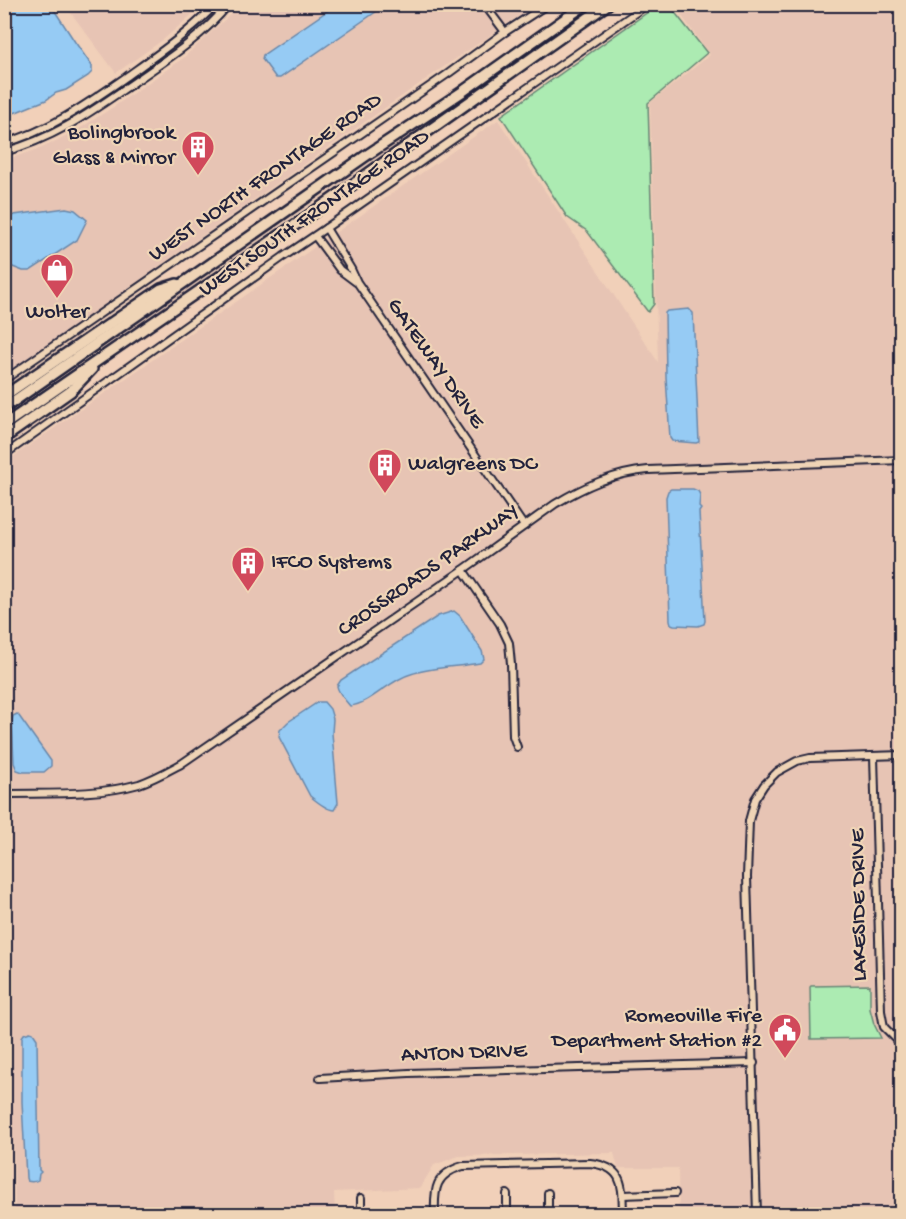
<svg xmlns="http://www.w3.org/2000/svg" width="906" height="1219" font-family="'Gochi Hand',sans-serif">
  <rect width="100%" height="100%" fill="#f1d0b9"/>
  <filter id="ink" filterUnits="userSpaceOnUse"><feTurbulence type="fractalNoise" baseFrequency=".0167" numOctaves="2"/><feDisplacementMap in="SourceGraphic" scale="12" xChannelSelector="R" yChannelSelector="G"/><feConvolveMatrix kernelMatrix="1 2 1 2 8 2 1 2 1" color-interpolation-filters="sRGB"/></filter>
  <g filter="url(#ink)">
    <!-- built -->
    <g fill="#e7c4b4">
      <polygon points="65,5 203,5 164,39 116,73"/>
      <polygon points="238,5 535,5 442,68 5,374 5,160 42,148 79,129 112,108 182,59 231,14"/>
      <polygon points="674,5 901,5 901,1214 679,1214 678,1168 618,1168 614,1153 459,1156 434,1165 420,1188 334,1192 335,1214 15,1214 7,859 4,811 4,463 498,120 658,362 650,103 710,55"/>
    </g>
    <!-- green -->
    <g fill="#acebb2" stroke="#678676" stroke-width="1.5">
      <polygon points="658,5 669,5 707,53 648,103 654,304 648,312 587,231 567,217 501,116"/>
      <polygon points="870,985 870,1009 874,1024 881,1038 811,1039 810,987 811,986"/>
    </g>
    <!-- water -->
    <g fill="#96cbf4" stroke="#6887aa" stroke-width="1.5">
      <polygon points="5,4 51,5 75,42 92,66 92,72 88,76 66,90 56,93 46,100 31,106 14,113 5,115"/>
      <polygon points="379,5 380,9 280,78 276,78 262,59 263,55 336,5"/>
      <polygon points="66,208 75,210 87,220 77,240 30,271 23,271 5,264 5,221 14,215"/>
      <polygon points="689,309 693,313 699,442 696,443 672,441 670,438 666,377 665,313 667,311"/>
      <polygon points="671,489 693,489 698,491 700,495 699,507 701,509 699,512 705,621 704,624 698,626 674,625 671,624 670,620 666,497 668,491"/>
      <path d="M 454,611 L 460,616 L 482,651 L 484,659 L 480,663 C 457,667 433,667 411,674 C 389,680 371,704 350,706 C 345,700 338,693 337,686 L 341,680 L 438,616 Z"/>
      <path d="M 318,702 L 324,702 L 330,709 L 333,719 L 332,733 L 338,803 L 334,810 C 327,810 316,801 310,796 L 279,737 L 280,730 L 288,722 Z"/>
      <polygon points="17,714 19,716 51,761 51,766 44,772 23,772 17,770 14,763 12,721 13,716"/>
      <path d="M 30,1032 L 33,1033 L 37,1039 L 39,1170 L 41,1172 L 39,1174 L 38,1180 C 35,1182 31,1182 27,1181 L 26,1178 L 22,1102 L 22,1037 L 24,1034 Z"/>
    </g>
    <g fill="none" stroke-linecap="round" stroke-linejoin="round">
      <defs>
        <g id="minor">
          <polyline points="484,4 505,32"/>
          <path d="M 4,143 C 48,132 90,102 126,77 C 158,54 189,33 216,4"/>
          <path d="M 4,152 C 57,137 89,113 133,83 C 168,59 202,37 229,4"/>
          <polyline points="326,228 351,269 357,282 524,526"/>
          <polyline points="315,236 340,270 356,282"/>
          <polyline points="4,380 449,73 505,32 548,4"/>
          <polyline points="4,455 283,257 326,228 648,4"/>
          <polyline points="463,570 500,624 509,643 511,664 513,736 517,747"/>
          <polyline points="874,756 881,1011 884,1027 902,1045"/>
          <path d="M 4,794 C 49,793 96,796 139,784 C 154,779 168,771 181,764 L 463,570 L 555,504 C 585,486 614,473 648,470 L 902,460"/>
          <polyline points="320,1078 409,1073 754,1063"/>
          <polyline points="548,1193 548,1214"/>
          <polyline points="507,1194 507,1214"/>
          <polyline points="623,1195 675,1193"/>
          <polyline points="361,1198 361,1214"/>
          <polyline points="4,1200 5,1214"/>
          <path d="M 435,1214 C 434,1189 435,1174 463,1166 L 590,1163 C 625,1167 622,1186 623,1214"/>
          <polyline points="548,1214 623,1212"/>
          <polyline points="757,1214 747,877 749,821 755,799 764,785 777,772 797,761 810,758 902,755"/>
        </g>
        <g id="highway">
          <polyline points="4,396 161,289 177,284"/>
          <polyline points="4,408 367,155 462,92 586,4"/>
          <polyline points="4,425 311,214 608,4"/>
          <polyline points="4,438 71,391 92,369"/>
        </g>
      </defs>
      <!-- minor casing -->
      <use href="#minor" stroke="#22223b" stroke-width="10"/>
      <!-- highway casing -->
      <use href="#highway" stroke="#22223b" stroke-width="14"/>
      <!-- minor -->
      <use href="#minor" stroke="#efd4b6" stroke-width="6"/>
      <!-- highway -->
      <use href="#highway" stroke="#efd4b6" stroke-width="9"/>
    </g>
  </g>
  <!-- icons -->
  <defs>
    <symbol id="building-pin" viewBox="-11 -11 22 30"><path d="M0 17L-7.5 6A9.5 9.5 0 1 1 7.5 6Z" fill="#d1495b" stroke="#efd4b6"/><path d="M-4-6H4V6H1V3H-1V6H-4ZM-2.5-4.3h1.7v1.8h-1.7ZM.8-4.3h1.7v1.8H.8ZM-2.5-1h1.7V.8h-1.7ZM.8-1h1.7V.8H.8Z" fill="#fff"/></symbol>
    <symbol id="shop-pin" viewBox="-11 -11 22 30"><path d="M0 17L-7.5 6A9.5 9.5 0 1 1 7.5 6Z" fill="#d1495b" stroke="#efd4b6"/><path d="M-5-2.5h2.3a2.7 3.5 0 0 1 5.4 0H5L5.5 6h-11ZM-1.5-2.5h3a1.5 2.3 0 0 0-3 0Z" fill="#fff"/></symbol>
    <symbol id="civic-pin" viewBox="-11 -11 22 30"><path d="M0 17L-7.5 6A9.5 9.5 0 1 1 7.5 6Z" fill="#d1495b" stroke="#efd4b6"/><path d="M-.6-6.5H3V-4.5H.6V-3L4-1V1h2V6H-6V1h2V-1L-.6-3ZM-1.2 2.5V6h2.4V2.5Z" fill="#fff"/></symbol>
  </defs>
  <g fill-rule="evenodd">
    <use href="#building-pin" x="179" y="128" width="38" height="52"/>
    <use href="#shop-pin" x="38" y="251" width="38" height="52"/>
    <use href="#building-pin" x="366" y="446" width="38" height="52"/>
    <use href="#building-pin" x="229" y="544" width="38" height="52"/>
    <use href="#civic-pin" x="766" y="1011" width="38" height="52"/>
  </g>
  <g text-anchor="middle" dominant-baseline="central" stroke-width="4.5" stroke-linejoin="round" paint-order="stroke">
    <!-- poi labels -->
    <g font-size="22" fill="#22223b" stroke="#efd4b6" text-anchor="end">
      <text x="175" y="134">Bolingbrook<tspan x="175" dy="25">Glass &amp; Mirror</tspan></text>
      <text x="57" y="313" text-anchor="middle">Wolter</text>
      <text x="408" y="465" text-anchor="start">Walgreens DC</text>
      <text x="271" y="563" text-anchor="start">IFCO Systems</text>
      <text x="762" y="1017">Romeoville Fire<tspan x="762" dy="25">Department Station #2</tspan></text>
    </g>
    <!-- street labels -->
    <g font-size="22" fill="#22223b" stroke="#efd4b6">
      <text transform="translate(266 178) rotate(-35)">WEST NORTH FRONTAGE ROAD</text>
      <text transform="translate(315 214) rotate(-35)">WEST SOUTH FRONTAGE ROAD</text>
      <text transform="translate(435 364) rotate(55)">GATEWAY DRIVE</text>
      <text transform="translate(429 571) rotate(-35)">CROSSROADS PARKWAY</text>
      <text transform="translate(860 905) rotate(-91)">LAKESIDE DRIVE</text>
      <text transform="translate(464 1054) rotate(-2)">ANTON DRIVE</text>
    </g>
  </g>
  <!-- margin -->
  <rect width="906" height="1219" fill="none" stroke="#efd4b6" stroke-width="24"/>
  <rect x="12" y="12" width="882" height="1195" fill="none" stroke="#22223b" stroke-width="2" filter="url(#ink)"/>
</svg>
